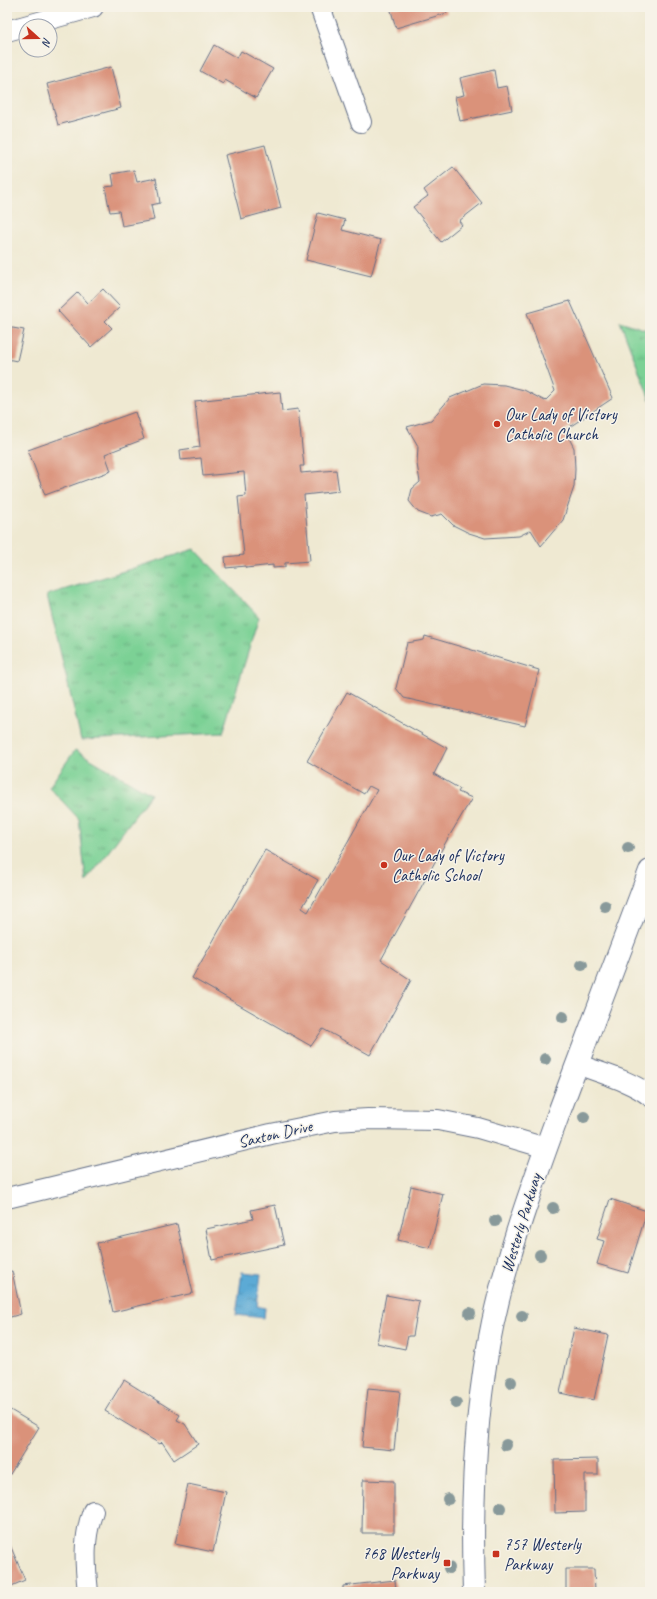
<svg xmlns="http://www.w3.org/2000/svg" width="657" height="1599" font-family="Caveat,sans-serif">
  <defs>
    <pattern id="park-tufts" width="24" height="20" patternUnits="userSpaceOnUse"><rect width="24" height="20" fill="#7cd195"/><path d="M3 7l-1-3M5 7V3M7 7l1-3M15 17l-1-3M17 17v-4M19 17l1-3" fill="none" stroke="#65aa7d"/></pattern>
    <pattern id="water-ripples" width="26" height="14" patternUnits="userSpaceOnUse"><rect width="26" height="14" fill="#5baad5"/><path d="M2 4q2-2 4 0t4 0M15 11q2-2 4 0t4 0" fill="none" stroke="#4a8bb0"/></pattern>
  </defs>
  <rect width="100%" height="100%" fill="#f7f3e8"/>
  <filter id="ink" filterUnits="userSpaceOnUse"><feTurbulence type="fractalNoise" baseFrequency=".025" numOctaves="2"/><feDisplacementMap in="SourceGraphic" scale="8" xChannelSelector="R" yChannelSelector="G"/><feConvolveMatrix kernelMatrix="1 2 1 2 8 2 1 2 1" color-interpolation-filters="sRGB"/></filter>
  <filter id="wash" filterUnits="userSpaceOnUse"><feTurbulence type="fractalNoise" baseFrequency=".012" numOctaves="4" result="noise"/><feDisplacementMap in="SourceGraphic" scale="16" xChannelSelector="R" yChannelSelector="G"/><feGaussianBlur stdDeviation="0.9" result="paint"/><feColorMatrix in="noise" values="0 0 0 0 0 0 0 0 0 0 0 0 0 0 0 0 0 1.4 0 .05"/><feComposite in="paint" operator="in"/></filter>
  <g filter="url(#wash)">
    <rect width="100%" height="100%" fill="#efe9d2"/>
    <!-- park -->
    <g fill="url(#park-tufts)" stroke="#4c807a">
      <polygon points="620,321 650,331 650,400"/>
      <polygon points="195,549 259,617 223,733 81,740 47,595"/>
      <polygon points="75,750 151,794 86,882 79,819 49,787"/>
    </g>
    <!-- water -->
    <polygon fill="url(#water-ripples)" stroke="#3b6c9a" points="242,1272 261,1274 257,1306 265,1308 264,1318 236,1315"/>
    <g id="blocks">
      <!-- building -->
      <g fill="#da927a">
        <polygon points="390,7 445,7 447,13 396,28"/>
        <polygon points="214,45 237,58 241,51 273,69 256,98 225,80 223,84 200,71"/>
        <polygon points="111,67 121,108 58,125 47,84"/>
        <polygon points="494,70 497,88 507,86 512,110 460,121 455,97 464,95 460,78"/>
        <polygon points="265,145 281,208 241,219 225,155"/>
        <polygon points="453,167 482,203 459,221 462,225 441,242 413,207 428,196 424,190"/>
        <polygon points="134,170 137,182 156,178 160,203 151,205 154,220 122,226 119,211 110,212 105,187 114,186 112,174"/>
        <polygon points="318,213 345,220 342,230 381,240 371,276 306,260"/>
        <polygon points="103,289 120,307 105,321 112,328 91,347 58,311 78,292 88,303"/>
        <polygon points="570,301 613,398 565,430 574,448 575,469 574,487 563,520 541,546 531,530 519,536 485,538 469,533 453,525 442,514 431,517 418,512 409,501 412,489 420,482 417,464 418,446 407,427 431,420 450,398 483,384 504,385 524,390 545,401 555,391 527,313"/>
        <polygon points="7,327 24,330 17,361 7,359"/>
        <polygon points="280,392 282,411 298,409 304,466 300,466 301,473 336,470 339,491 304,495 310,561 285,563 285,567 273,568 273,565 246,568 245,566 226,568 225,557 244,555 238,497 246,496 244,472 203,476 201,458 181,460 180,450 200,447 195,401"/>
        <polygon points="135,412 144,439 105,454 111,471 45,495 28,450"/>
        <polygon points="425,636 539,670 525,726 404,698 396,688 407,643 424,640"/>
        <polygon points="347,692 447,748 434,774 460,789 458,792 472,798 447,840 381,960 411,980 370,1055 323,1029 311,1046 192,978 265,850 318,880 302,908 308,912 377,790 369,786 364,794 307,761"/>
        <polygon points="411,1186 443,1194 430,1248 398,1240"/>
        <polygon points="610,1199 647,1211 628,1273 597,1264 604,1241 597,1239"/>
        <polygon points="275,1205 284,1245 212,1260 206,1229 253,1219 251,1210"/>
        <polygon points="177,1224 193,1293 113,1312 97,1243"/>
        <polygon points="12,1271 21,1314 7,1318 7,1272"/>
        <polygon points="386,1295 419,1301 413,1336 408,1336 405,1349 377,1343"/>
        <polygon points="574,1328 608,1335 594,1400 560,1393"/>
        <polygon points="124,1380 180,1415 177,1420 185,1424 198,1444 174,1460 162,1442 160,1444 105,1411"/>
        <polygon points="368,1388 400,1391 394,1450 362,1447"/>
        <polygon points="7,1408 39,1427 7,1479"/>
        <polygon points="598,1459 598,1475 585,1475 585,1512 555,1513 554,1460"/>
        <polygon points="363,1480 394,1481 394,1533 362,1533"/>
        <polygon points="188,1484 226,1492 213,1552 175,1544"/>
        <polygon points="7,1538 25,1580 7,1588"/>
        <polygon points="566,1569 594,1569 595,1592 566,1592"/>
        <polygon points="395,1580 396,1592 343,1592 343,1586"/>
      </g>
    </g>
  </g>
  <g filter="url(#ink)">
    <use href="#blocks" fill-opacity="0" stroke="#657087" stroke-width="1"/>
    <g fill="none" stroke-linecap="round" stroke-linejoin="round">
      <defs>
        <g id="street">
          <polyline points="320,7 361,122"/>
          <polyline points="7,31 93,7"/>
          <path d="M 577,1064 C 600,1073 632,1081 650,1096"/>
          <polyline points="7,1198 271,1134 335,1121 368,1119 438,1120 478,1128 546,1148"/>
          <path d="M 88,1592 C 85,1564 83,1538 93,1511"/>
        </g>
        <path id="secondary" d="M 474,1592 C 471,1502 474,1411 493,1322 C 509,1248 535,1178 561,1107 C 591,1028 620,950 650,871"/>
      </defs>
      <!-- street casing -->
      <use href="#street" stroke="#657087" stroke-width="22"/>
      <!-- secondary casing -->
      <use href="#secondary" stroke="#657087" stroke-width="24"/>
      <!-- street -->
      <use href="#street" stroke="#fff" stroke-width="20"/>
      <!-- secondary -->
      <use href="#secondary" stroke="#fff" stroke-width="22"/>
    </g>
    <!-- trees -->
    <g fill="#88999a">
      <circle cx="628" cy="848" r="6"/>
      <circle cx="605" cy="906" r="6"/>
      <circle cx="582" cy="965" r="6"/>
      <circle cx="563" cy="1017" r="6"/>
      <circle cx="545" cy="1059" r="6"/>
      <circle cx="584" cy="1117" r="6"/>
      <circle cx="553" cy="1208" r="6"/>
      <circle cx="495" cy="1221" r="6"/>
      <circle cx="540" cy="1255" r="6"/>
      <circle cx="470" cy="1313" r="6"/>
      <circle cx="522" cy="1316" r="6"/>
      <circle cx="511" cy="1382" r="6"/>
      <circle cx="456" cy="1403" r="6"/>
      <circle cx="506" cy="1445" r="6"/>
      <circle cx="448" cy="1499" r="6"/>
      <circle cx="500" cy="1508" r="6"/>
      <circle cx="449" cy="1568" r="6"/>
    </g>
  </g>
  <!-- markers -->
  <g fill="#c8321e" stroke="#f7f3e8" stroke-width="1.5">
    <circle cx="497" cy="424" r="4"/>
    <circle cx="384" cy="865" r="4"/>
    <rect x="492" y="1550" width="8" height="8" rx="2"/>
    <rect x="443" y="1559" width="8" height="8" rx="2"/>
  </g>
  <g text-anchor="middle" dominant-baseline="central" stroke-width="3" stroke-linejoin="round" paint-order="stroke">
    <!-- poi labels -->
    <g font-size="17" fill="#1b2f5e" stroke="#f7f3e8" text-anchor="start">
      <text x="505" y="414">Our Lady of Victory<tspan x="505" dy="20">Catholic Church</tspan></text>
      <text x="392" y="855">Our Lady of Victory<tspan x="392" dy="20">Catholic School</tspan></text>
      <text x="504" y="1544">757 Westerly<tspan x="504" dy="20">Parkway</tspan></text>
      <text x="439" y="1553" text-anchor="end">768 Westerly<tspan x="439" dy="20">Parkway</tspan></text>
    </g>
    <!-- street labels -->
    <g font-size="17" fill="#1b2f5e" stroke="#f7f3e8">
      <text transform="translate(275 1134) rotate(-13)">Saxton Drive</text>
      <text transform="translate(521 1223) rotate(-73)">Westerly Parkway</text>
    </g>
  </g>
  <!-- margin -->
  <rect width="657" height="1599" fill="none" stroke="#f7f3e8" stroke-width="24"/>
  <!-- north arrow -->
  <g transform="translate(38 38) rotate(111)"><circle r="19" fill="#f7f3e8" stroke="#9fa5b1"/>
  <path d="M0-3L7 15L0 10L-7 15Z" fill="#c8321e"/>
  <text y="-6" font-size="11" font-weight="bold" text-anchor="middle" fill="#1b2f5e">N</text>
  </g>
</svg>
